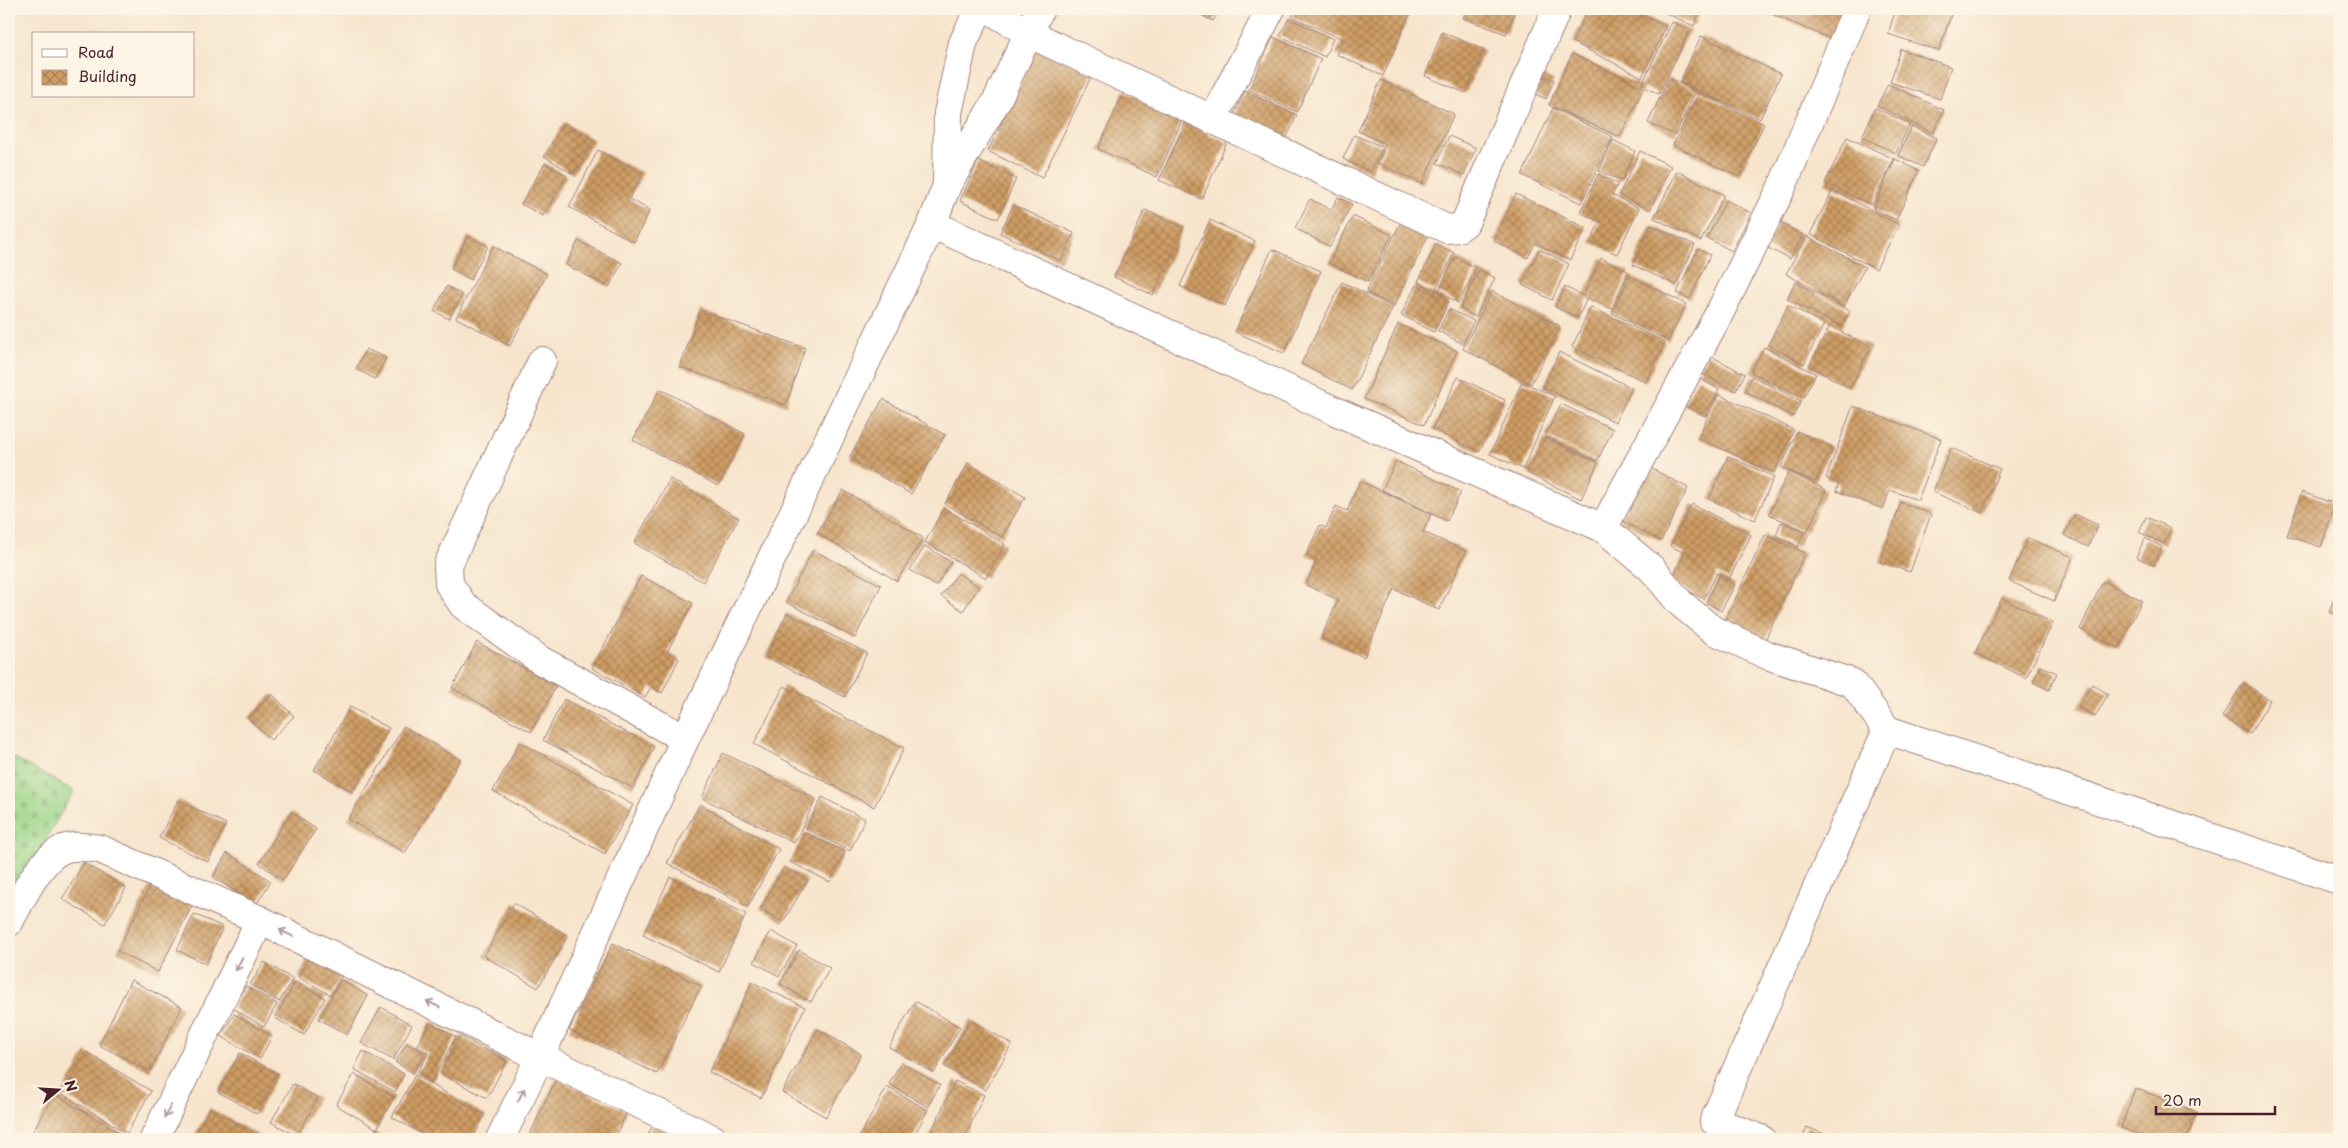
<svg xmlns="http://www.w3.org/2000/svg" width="2348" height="1148" font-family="'Playpen Sans',sans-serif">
  <defs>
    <pattern id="cemetery-stones" width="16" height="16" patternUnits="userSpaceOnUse" patternTransform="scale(1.25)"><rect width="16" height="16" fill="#9ad488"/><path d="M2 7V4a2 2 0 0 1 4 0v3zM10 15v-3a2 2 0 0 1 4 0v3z" fill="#86b676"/></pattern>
    <pattern id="building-cross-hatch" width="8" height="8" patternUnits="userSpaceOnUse" patternTransform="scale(1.25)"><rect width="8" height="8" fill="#ce9d64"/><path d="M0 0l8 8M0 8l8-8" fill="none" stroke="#a97f53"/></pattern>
  </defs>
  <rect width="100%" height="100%" fill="#fcf5e5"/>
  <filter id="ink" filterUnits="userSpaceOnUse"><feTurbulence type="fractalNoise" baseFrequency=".02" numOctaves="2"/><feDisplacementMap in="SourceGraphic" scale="10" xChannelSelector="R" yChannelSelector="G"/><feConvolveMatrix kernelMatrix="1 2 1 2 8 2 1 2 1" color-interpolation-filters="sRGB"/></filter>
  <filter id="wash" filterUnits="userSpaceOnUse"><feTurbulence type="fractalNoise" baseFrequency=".0096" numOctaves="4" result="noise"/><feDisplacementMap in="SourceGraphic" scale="20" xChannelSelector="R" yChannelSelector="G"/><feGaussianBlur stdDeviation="1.12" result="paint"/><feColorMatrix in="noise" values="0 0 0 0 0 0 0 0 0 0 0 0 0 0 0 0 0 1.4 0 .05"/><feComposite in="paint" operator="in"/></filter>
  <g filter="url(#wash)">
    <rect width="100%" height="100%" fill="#f7e4cc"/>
    <!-- cemetery -->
    <polygon fill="url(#cemetery-stones)" stroke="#727a5a" points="9,755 74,791 9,902"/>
    <g id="blocks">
      <!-- building -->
      <g fill="url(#building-cross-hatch)">
        <polygon points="1189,9 1220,9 1213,21"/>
        <polygon points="1295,9 1412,9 1383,76 1336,54 1343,39 1292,17"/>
        <polygon points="1467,9 1516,9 1506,34 1463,18"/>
        <polygon points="1588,9 1629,9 1666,26 1642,77 1572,42"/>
        <polygon points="1657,9 1701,9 1694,26"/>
        <polygon points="1759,9 1844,9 1831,39"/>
        <polygon points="1896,9 1953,9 1939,51 1888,34"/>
        <polygon points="1289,18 1333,39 1325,57 1280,36"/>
        <polygon points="1672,22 1690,30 1659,94 1644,87 1620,137 1549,105 1572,54 1641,86"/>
        <polygon points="1442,32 1484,50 1466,93 1425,76"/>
        <polygon points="1701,36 1781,74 1760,119 1680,82"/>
        <polygon points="1273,37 1321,59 1297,112 1249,90"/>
        <polygon points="1038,47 1093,73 1042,178 988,151"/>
        <polygon points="1901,49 1951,67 1940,99 1890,82"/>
        <polygon points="1539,74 1554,80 1546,99 1531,92"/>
        <polygon points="1669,78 1696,91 1675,135 1648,123"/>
        <polygon points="1381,80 1454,114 1422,184 1378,163 1386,144 1358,131"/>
        <polygon points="1888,84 1944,110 1933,133 1877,106"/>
        <polygon points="1124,91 1183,118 1157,177 1098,149"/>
        <polygon points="1245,91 1297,115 1285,141 1233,117"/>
        <polygon points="1699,92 1764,124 1739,177 1673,145"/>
        <polygon points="1553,108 1613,137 1581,203 1522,175"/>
        <polygon points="1875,108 1910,124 1896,153 1862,137"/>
        <polygon points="564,122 594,140 573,174 544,156"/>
        <polygon points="1185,123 1227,142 1202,199 1159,180"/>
        <polygon points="1912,126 1937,138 1923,167 1898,155"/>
        <polygon points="1354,135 1383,147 1371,172 1343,159"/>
        <polygon points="1449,136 1476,148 1464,175 1437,163"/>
        <polygon points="1847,137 1894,159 1872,205 1825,183"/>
        <polygon points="1613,140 1635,151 1622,181 1599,171"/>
        <polygon points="598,150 643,173 629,199 650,210 634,242 569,207"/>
        <polygon points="1640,151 1671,166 1650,210 1619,195"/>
        <polygon points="1895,159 1919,171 1896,220 1873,209"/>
        <polygon points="978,161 1016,179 998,219 960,201"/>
        <polygon points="545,163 567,176 543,216 521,204"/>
        <polygon points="1677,171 1724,195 1701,241 1654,218"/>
        <polygon points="1598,174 1618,184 1612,195 1639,208 1617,254 1590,242 1600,222 1580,212"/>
        <polygon points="1833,190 1899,225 1876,269 1810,234"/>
        <polygon points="1516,194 1586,228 1570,260 1535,243 1528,258 1494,241"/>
        <polygon points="1338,197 1352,204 1330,247 1295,228 1310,199 1331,210"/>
        <polygon points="1726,200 1751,213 1732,251 1707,238"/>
        <polygon points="1013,205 1074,233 1061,261 1000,233"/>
        <polygon points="1145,210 1184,227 1153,295 1114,277"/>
        <polygon points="1353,216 1392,235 1368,282 1329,263"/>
        <polygon points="1403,218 1430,232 1394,306 1366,292"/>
        <polygon points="1210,220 1255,241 1225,306 1180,286"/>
        <polygon points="1779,222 1803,235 1790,259 1766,247"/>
        <polygon points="1651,225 1695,245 1676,285 1633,265"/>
        <polygon points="468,236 488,246 470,280 451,269"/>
        <polygon points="1806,236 1865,267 1844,306 1786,274"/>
        <polygon points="578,241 622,263 609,287 566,265"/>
        <polygon points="1436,244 1454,253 1435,291 1418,282"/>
        <polygon points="493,246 547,274 510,346 456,318"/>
        <polygon points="1272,249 1321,271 1284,353 1235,332"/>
        <polygon points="1539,249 1569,264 1552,300 1522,285"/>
        <polygon points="1698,249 1710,255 1690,299 1677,293"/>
        <polygon points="1455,257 1476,268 1459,303 1438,292"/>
        <polygon points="1601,258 1629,272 1612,309 1587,298 1578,318 1555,307 1565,287 1583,296"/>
        <polygon points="1479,270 1495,278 1476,317 1460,308"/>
        <polygon points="1630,276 1686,304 1668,341 1612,313"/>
        <polygon points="1342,282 1393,307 1352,390 1301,364"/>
        <polygon points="1795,282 1850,311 1842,327 1787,299"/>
        <polygon points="1416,285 1449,301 1434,332 1401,315"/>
        <polygon points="447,286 462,295 449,319 434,311"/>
        <polygon points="1492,291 1560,326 1531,384 1463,349"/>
        <polygon points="1788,305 1824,324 1804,364 1768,345"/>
        <polygon points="1591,307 1665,342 1646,382 1572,347"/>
        <polygon points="1449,309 1474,321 1463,344 1438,331"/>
        <polygon points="700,310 805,348 786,405 680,367"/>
        <polygon points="1398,324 1457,351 1424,425 1364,399"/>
        <polygon points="1830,326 1871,347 1850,388 1809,366"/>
        <polygon points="1764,347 1816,374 1803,398 1751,372"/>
        <polygon points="366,349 386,358 375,379 356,369"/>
        <polygon points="1559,352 1632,388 1615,422 1543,387"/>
        <polygon points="1707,354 1745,374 1736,391 1699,372"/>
        <polygon points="1752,376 1801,401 1793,417 1745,391"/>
        <polygon points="1458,377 1505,400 1479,452 1432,429"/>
        <polygon points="1698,378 1719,389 1705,416 1684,405"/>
        <polygon points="1522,382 1555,396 1523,469 1490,454"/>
        <polygon points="660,389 745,434 718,486 633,440"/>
        <polygon points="1718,394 1794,430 1774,473 1698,438"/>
        <polygon points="883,399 945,435 911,494 849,458"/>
        <polygon points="1561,404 1613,429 1597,461 1545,436"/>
        <polygon points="1853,406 1941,439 1918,500 1890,490 1883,509 1836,491 1839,483 1826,478"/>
        <polygon points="1797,431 1832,447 1815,482 1781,467"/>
        <polygon points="1545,438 1598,463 1581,499 1527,473"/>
        <polygon points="1951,448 2000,469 1982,513 1933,492"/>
        <polygon points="1728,456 1774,477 1755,520 1709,499"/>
        <polygon points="1396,461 1461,492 1447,521 1382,490"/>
        <polygon points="968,463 1025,497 1002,537 945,504"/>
        <polygon points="1647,466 1688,488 1661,541 1620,520"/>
        <polygon points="1789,471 1826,490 1807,532 1769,514"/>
        <polygon points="670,479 739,518 703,582 634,543"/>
        <polygon points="1360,481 1431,514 1423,532 1466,551 1439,610 1394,589 1364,657 1321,638 1338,600 1306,585 1317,559 1306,555 1320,525 1326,528 1336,506 1347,511"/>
        <polygon points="843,490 923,538 897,581 817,533"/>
        <polygon points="2302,492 2335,504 2321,547 2287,536"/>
        <polygon points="1901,502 1931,514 1910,572 1880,562"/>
        <polygon points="1692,504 1751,535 1729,579 1717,573 1704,599 1670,581 1685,553 1670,546"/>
        <polygon points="944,508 1005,544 986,578 925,542"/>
        <polygon points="2075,514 2098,525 2088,547 2064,535"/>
        <polygon points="2146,517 2171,528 2164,544 2139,532"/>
        <polygon points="1781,522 1804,532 1798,547 1776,536"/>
        <polygon points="1765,535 1805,553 1765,640 1725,621"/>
        <polygon points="2028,538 2073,557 2054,601 2009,581"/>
        <polygon points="2145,538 2162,547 2154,565 2136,557"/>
        <polygon points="925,546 951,562 936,586 910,570"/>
        <polygon points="813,550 881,585 855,638 786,602"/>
        <polygon points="958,573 979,587 963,611 941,596"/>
        <polygon points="641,576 693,603 667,652 679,659 662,693 651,687 645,697 592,668"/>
        <polygon points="1719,576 1735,585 1721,611 1706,602"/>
        <polygon points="2103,581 2142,600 2119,648 2080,629"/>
        <polygon points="2339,585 2339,616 2329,612"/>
        <polygon points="2002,598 2053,623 2026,678 1975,653"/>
        <polygon points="787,613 867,653 845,697 766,657"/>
        <polygon points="477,642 556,686 531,732 452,688"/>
        <polygon points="2040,666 2057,673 2049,690 2033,682"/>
        <polygon points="2243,683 2270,700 2250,734 2222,717"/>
        <polygon points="2092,684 2108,694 2095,717 2078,707"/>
        <polygon points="784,686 904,748 874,807 754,744"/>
        <polygon points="272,694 294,716 271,740 248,718"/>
        <polygon points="564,699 654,747 633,788 543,740"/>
        <polygon points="350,707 389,728 353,792 314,770"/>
        <polygon points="404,726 460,760 405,853 348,819"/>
        <polygon points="520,742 633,805 605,854 493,791"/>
        <polygon points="723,753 816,799 794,843 702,798"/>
        <polygon points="822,797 865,819 850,851 806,829"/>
        <polygon points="178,800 226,824 208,862 159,838"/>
        <polygon points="700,804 779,849 748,907 667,863"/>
        <polygon points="291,812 316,829 283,880 259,863"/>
        <polygon points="805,832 845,852 830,882 790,862"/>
        <polygon points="227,853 271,881 256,905 213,877"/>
        <polygon points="84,863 126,888 105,924 62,899"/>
        <polygon points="784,867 808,880 783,922 760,909"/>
        <polygon points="156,874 197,896 158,972 117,951"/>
        <polygon points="670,877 746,914 719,972 643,935"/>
        <polygon points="514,903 568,936 538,988 484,956"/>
        <polygon points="194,914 223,927 206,964 177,950"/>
        <polygon points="771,931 797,946 779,976 754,962"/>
        <polygon points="613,943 701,986 657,1074 569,1030"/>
        <polygon points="799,950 830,968 811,1002 780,984"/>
        <polygon points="311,953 344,971 331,995 298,977"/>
        <polygon points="264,962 293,979 279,1002 250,985"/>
        <polygon points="131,980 182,1007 150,1071 99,1045"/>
        <polygon points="341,980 368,996 347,1035 319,1019"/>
        <polygon points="295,982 325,998 304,1035 275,1018"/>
        <polygon points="752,982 805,1007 761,1098 709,1072"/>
        <polygon points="246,986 277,1004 264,1027 233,1008"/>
        <polygon points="915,1001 960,1027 934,1073 889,1047"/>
        <polygon points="381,1007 412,1025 393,1060 361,1043"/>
        <polygon points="234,1014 272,1036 260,1059 221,1036"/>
        <polygon points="970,1020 1012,1044 986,1090 944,1066"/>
        <polygon points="430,1022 456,1037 432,1082 417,1073 428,1053 417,1047"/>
        <polygon points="818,1029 861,1054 826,1117 782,1092"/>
        <polygon points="460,1036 507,1061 487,1098 440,1073"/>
        <polygon points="407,1043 425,1054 413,1073 395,1062"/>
        <polygon points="363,1051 404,1074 395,1092 354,1069"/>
        <polygon points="86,1052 151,1091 127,1133 62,1094"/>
        <polygon points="240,1053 278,1074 257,1114 218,1092"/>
        <polygon points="901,1062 940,1085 928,1107 889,1084"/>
        <polygon points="354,1074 394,1097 377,1129 336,1105"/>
        <polygon points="415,1075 485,1115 472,1139 431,1139 392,1117"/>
        <polygon points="556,1079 627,1111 615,1139 542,1139 530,1134"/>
        <polygon points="955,1081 984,1095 964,1139 928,1139"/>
        <polygon points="293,1084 318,1098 297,1136 271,1122"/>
        <polygon points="887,1087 928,1110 912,1139 858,1139"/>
        <polygon points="2135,1088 2197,1112 2187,1139 2151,1139 2121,1128"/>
        <polygon points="54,1094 131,1139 42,1139 32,1133"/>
        <polygon points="210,1108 265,1139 192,1139"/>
        <polygon points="653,1125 682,1139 646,1139"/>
        <polygon points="1807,1127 1829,1136 1828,1139 1802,1139"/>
        <polygon points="374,1132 388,1139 370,1139"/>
      </g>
    </g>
  </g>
  <g filter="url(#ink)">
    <use href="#blocks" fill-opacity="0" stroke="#a0827c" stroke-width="1"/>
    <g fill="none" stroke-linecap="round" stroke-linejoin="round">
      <defs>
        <g id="minor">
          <polyline points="989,9 1030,34 1447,229 1458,228 1465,223 1557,9"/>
          <polyline points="1212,120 1271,9"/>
          <polyline points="947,184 948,113 963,43 979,9"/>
          <polyline points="932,224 1333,410 1603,528 1652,569 1680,603 1713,630 1767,655 1853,683 1887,730 2339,880"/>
          <polyline points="542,361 448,565 449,584 463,605 540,660 685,739"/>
          <polyline points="1603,528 1721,310 1781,189 1857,9"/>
          <path d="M 9,922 C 22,899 43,849 72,847 C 81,846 91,848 100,849 L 260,920 L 540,1057 L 500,1139"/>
          <polyline points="154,1139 260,920"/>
          <polyline points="713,1139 540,1057 685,739 932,224 947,185 997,100 1040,9"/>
          <polyline points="1761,1139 1714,1121 1887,730"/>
        </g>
      </defs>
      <!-- minor casing -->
      <use href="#minor" stroke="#a0827c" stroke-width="30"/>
      <!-- minor -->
      <use href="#minor" stroke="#fff" stroke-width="28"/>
    </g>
    <!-- one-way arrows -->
    <defs><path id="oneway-shaft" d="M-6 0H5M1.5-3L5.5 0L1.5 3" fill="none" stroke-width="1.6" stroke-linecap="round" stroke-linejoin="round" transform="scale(1.25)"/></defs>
    <g stroke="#ae9aa0">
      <use href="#oneway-shaft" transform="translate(286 933) rotate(-154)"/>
      <use href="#oneway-shaft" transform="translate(239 964) rotate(116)"/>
      <use href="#oneway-shaft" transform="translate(433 1004) rotate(-154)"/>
      <use href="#oneway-shaft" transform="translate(521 1095) rotate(-64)"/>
      <use href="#oneway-shaft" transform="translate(168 1111) rotate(116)"/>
    </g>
  </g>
  <!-- margin -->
  <rect width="2348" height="1148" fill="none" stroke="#fcf5e5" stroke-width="30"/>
  <!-- legend -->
  <rect x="32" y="32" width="162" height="65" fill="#fcf5e5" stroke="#b59f9b"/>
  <rect x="42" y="49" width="25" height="8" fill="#ffffff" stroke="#b59f9b"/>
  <text x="78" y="58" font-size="15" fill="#4a1f2b">Road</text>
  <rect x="42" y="70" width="25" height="15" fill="url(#building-cross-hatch)" stroke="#b59f9b"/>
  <text x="78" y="82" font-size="15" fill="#4a1f2b">Building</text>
  <!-- north arrow -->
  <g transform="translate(58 1090) rotate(72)" stroke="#fcf5e5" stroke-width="4" paint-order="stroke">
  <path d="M0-4L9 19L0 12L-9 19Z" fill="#4a1f2b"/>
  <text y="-8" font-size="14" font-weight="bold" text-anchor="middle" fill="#4a1f2b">N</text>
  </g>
  <!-- scale -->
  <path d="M2156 1106v8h119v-8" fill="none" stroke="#4a1f2b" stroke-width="2.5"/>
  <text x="2163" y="1106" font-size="15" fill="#4a1f2b" stroke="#fcf5e5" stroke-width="4" paint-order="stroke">20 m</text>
</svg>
